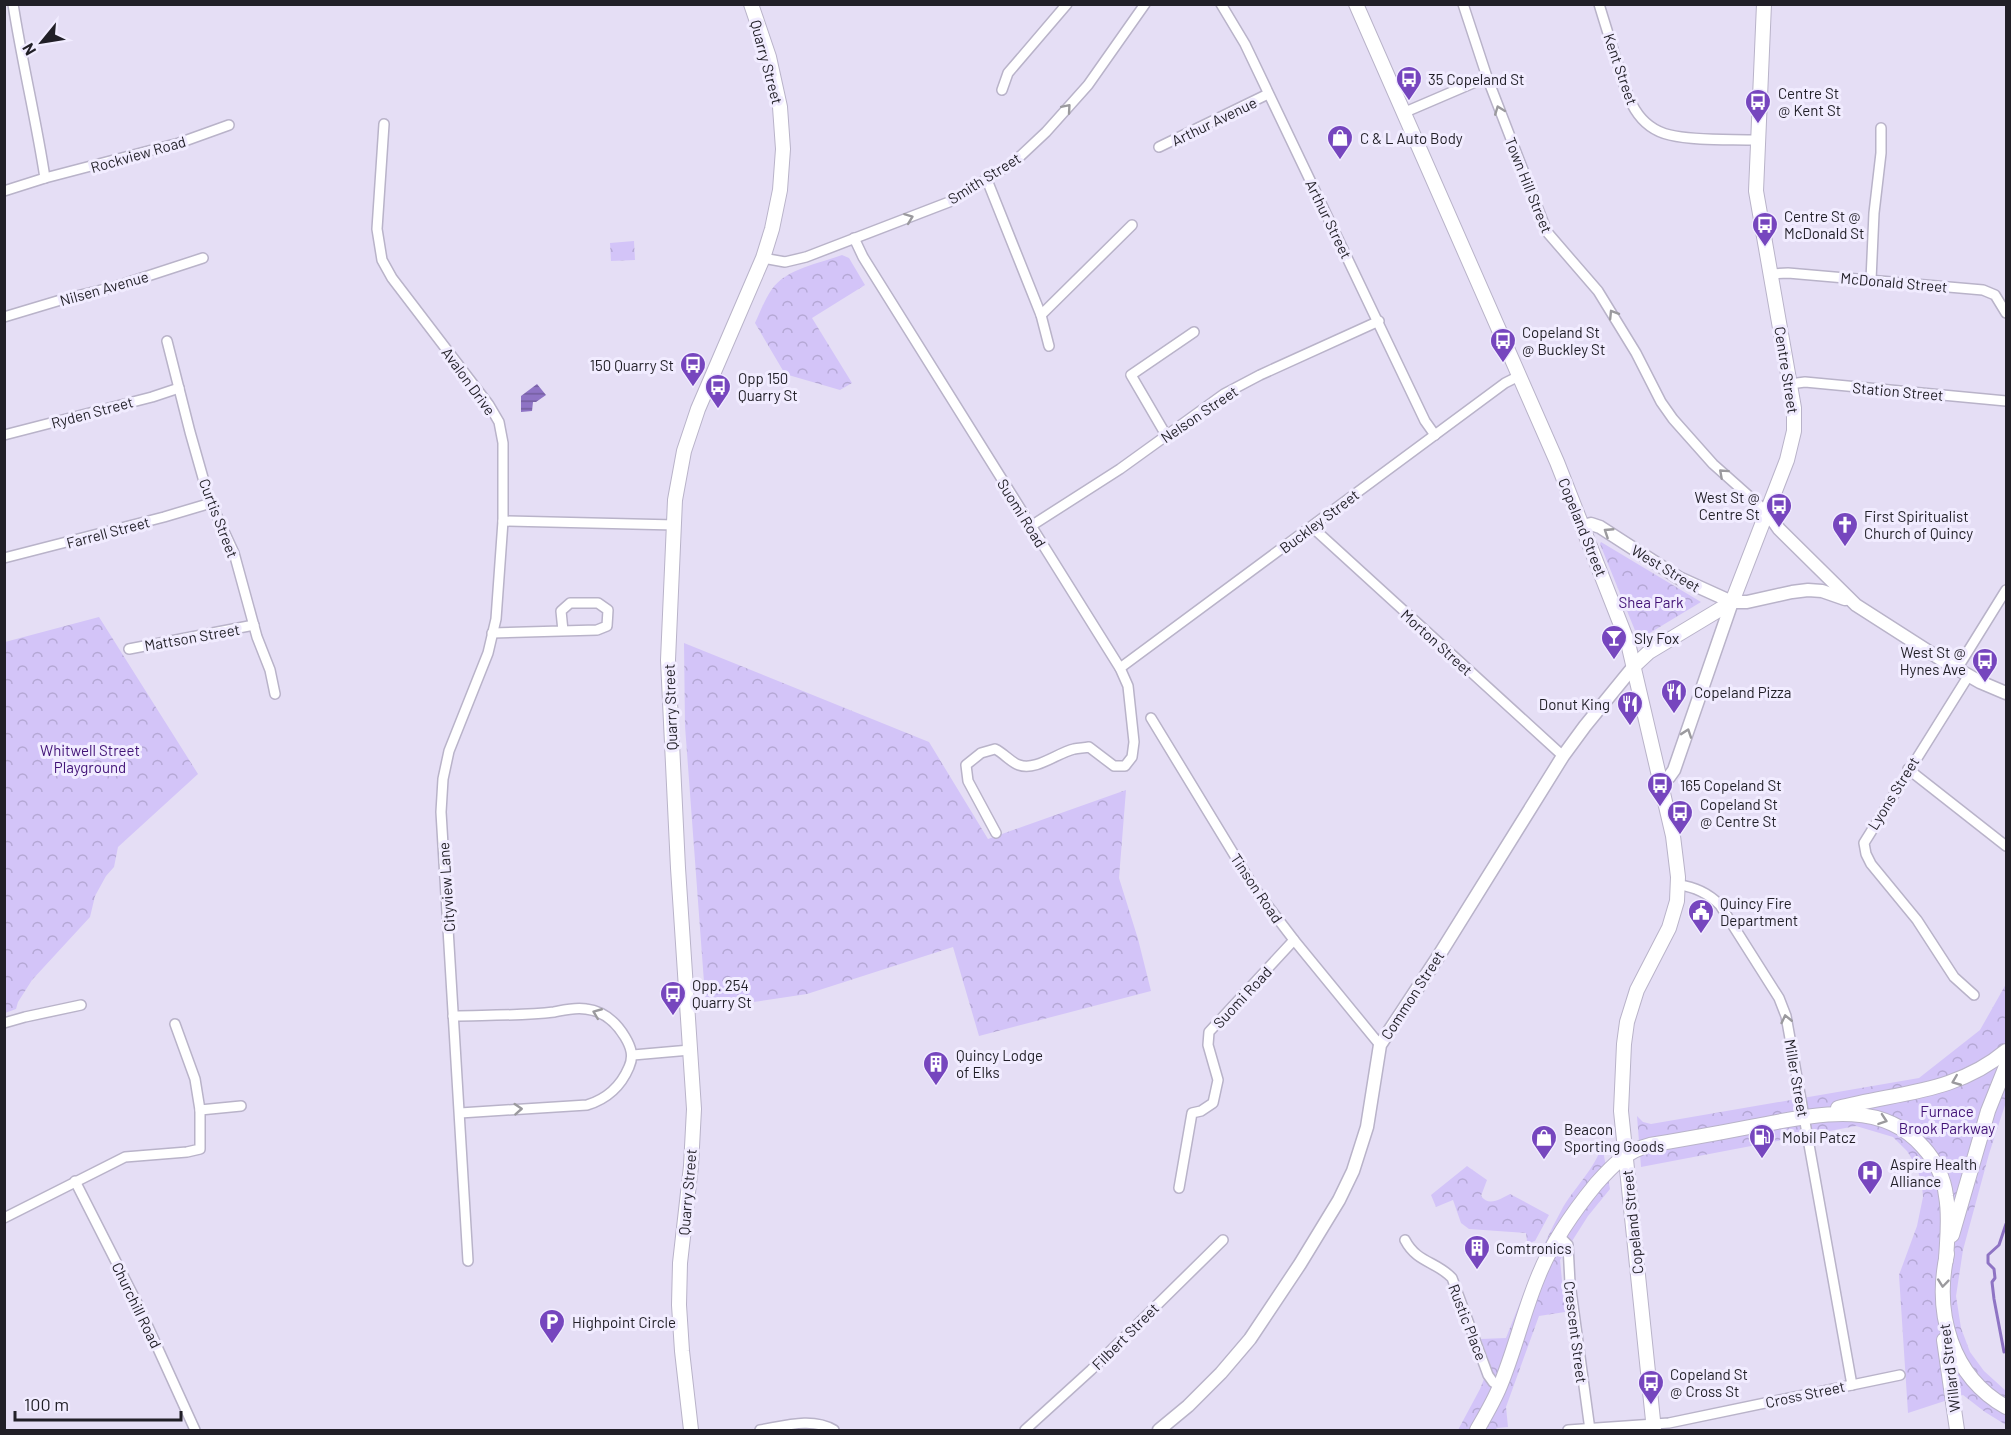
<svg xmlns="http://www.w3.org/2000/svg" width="2011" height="1435" font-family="Barlow,sans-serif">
  <defs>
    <pattern id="forest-crowns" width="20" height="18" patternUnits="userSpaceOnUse" patternTransform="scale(1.5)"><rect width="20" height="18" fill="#d3c4f8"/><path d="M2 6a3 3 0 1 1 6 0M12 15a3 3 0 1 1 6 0" fill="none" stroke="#b5a8d5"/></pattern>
    <pattern id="water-rules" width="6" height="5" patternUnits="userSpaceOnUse" patternTransform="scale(1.5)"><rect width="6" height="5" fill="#8e73c4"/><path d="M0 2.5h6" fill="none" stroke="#745e9f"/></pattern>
  </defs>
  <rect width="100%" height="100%" fill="#e5def5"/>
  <!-- forest -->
  <g fill="url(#forest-crowns)">
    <polygon points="634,241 635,260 611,261 610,243"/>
    <path d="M 842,255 L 849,258 L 865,285 L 812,318 L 852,383 L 840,390 L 785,374 L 755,323 C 760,312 765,299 772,289 C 786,269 820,263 842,255 Z"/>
    <polygon points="1601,542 1701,602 1648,634 1640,636 1636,633 1600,544"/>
    <polygon points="99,617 198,774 118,847 114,867 106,876 95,896 90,917 32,980 18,1002 16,1009 5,1013 5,642"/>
    <polygon points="684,643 929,742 988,839 1126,790 1119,878 1138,939 1151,991 979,1036 953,947 807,994 706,1009 685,726"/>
    <polygon points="2006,984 2006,1102 1989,1154 1963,1250 1956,1296 1961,1328 1970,1352 1984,1371 2006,1391 2006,1425 1985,1412 1963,1395 1908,1413 1899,1275 1917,1226 1923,1197 1922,1186 1917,1167 1907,1151 1893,1137 1856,1126 1641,1167 1637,1116 1643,1122 1651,1124 1919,1078 1980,1030"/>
    <path d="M 1602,1145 L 1610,1189 L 1588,1216 L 1560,1260 L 1565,1312 L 1539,1316 L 1506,1407 L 1508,1427 L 1497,1428 L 1495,1430 L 1458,1430 L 1480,1389 L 1490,1364 L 1481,1339 L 1506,1338 C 1523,1296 1539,1251 1561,1211 C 1572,1190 1596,1168 1602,1145 Z"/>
    <path d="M 1467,1166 L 1487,1180 L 1481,1196 C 1489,1207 1500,1199 1510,1194 L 1549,1215 L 1535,1241 L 1529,1243 L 1527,1241 L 1526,1233 L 1469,1229 L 1461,1223 L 1453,1200 L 1436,1207 L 1431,1195 Z"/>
  </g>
  <!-- water -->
  <polygon fill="url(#water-rules)" points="537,384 546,395 536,402 533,402 532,411 521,412 521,396"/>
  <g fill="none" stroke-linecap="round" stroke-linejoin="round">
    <!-- stream -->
    <polyline stroke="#8e73c4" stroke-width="3" points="2004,1352 1994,1299 1992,1282 1995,1278 1994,1269 1988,1263 1988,1255 1999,1245 2006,1224"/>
    <defs>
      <g id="minor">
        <polyline points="1221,4 1245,44 1425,421 1435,435"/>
        <polyline points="1463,4 1487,77 1547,232 1598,291 1636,353 1661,402 1673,419 1713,464 1767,512"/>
        <path d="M 1599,4 C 1605,24 1611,43 1617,62 C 1626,92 1634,127 1670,135 C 1695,141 1730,139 1757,140"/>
        <polyline points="1002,90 1008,73 1067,4"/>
        <polyline points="1403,113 1487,77"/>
        <polyline points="384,124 377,229 382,260 392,278 489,405 499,422 503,443 503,521 496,619 488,653 449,751 443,779 441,812 468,1261"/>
        <polyline points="1159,147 1268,94"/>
        <polyline points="45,178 179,143 229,125"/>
        <polyline points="987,180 1041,315 1049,346"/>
        <path d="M 4,191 L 45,178 C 36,119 22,62 13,4"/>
        <path d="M 854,238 L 863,257 L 1120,668 L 1128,686 L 1134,742 L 1132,757 L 1125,766 L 1114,766 L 1089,747 C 1084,748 1079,748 1074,749 C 1057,753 1036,771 1019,765 C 1010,762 1004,753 995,749 L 981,753 L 966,765 L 968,781 L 996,833"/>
        <polyline points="763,258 785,262 806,257 949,202 1014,162 1046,132 1088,85 1145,4"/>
        <polyline points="1770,274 1788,273 1983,290 1995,295 2006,313"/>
        <polyline points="1871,280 1874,213 1881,153 1881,128"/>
        <polyline points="1041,315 1132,225"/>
        <polyline points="4,317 64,299 114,287 203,258"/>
        <polyline points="167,341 190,432 209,499 234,553 257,637 270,670 275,694"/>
        <polyline points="1790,384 1805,382 2006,401"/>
        <polyline points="4,435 152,397 179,388"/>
        <polyline points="1166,435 1131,375 1194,332"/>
        <polyline points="503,521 675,525"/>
        <polyline points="1031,526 1120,469 1224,394 1260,375 1379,321"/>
        <polyline points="1312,527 1563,756"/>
        <polyline points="4,558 164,517 211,503"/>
        <polyline points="492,633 597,630 607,626 608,610 598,603 570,603 561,611 563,631"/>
        <polyline points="129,649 254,625"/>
        <polyline points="1120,668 1505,383 1519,376"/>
        <polyline points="1957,669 2006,590"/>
        <polyline points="1969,675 1864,843 1866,854 1871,864 1917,920 1954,977 1974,995"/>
        <polyline points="1151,718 1255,889 1294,940 1380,1045"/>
        <polyline points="1908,769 2006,846"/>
        <path d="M 1679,885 C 1696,887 1708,893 1720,905 L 1779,998 L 1786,1016 L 1852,1385"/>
        <path d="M 453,1016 C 486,1015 521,1016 554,1012 C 564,1010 575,1007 586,1009 C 603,1011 616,1022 625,1037 C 631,1047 634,1056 629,1067 C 621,1086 607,1099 587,1105 L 460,1113"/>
        <polyline points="4,1023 25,1017 81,1005"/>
        <polyline points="175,1024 195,1079 200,1110 241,1106"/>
        <polyline points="633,1055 690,1050"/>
        <polyline points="75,1181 139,1307 195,1430"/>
        <polyline points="1179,1188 1192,1113 1201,1111 1213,1103 1218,1080 1208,1045 1209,1032 1294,940"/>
        <polyline points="4,1218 125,1157 187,1152 200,1149 200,1110"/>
        <polyline points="1559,1236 1568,1245 1570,1283 1590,1430"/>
        <path d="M 1405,1240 C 1417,1263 1436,1261 1452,1278 L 1488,1375 L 1493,1382 L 1500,1386"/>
        <path d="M 760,1430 C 784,1426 812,1417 834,1430"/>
        <polyline points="1025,1430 1091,1370 1223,1240"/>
        <polyline points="1568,1430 1669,1423 1900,1375"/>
      </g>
      <g id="tertiary">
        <polyline points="1767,512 1779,529 1856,605 1945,662 1980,682 2006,693"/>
        <polyline points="1583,526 1591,524 1600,527 1679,578 1732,602 1747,602 1792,592 1808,590 1822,591 1845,599"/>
        <polyline points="1660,782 1669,777 1674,770 1732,602"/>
        <polyline points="1159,1430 1188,1406 1221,1373 1250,1339 1300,1264 1339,1200 1353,1171 1367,1127 1380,1045 1438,957 1563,756 1585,726 1634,666"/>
      </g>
      <g id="secondary">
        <polyline points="1356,4 1557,462 1628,643 1673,836 1678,877 1677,901 1669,928 1637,990 1627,1022 1624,1044 1621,1111 1654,1430"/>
        <polyline points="1634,666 1649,652 1732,602 1787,460 1794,431 1794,408 1756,191 1764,4"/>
        <path d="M 1838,1108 C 1899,1092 1956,1093 2006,1051"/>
        <polyline points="1952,1235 1988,1111 2006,1066"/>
        <path d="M 1947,1254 C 1934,1313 1951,1376 2006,1407"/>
        <polyline points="1944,1340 1957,1430"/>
        <polyline points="691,1430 682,1351 679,1305 680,1263 691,1166 694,1109 678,868 668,660 675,500 684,451 698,409 763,258 772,229 780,190 783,149 780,107 769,57 751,4"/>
        <path d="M 1477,1430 C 1485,1416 1494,1401 1500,1386 C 1515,1350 1523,1313 1538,1277 C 1551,1244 1573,1212 1596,1184 C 1612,1166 1626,1151 1650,1145 C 1685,1139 1720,1133 1755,1126 C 1811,1116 1880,1097 1923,1147 C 1935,1160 1944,1178 1946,1196 C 1950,1217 1947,1239 1946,1260"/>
      </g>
    </defs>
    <!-- minor casing -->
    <use href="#minor" stroke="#b9b3c9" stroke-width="12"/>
    <!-- tertiary casing -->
    <use href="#tertiary" stroke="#b9b3c9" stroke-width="15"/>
    <!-- secondary casing -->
    <use href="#secondary" stroke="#b9b3c9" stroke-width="16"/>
    <!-- minor -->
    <use href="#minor" stroke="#fff" stroke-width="9"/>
    <!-- tertiary -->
    <use href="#tertiary" stroke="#fff" stroke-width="12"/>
    <!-- secondary -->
    <use href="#secondary" stroke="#fff" stroke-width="14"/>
  </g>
  <!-- one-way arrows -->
  <defs><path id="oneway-chevron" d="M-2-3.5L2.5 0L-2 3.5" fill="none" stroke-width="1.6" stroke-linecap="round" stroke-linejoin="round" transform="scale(1.5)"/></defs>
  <g stroke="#9b9a9e">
    <use href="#oneway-chevron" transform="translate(1067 108) rotate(-49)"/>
    <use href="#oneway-chevron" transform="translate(1499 110) rotate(-111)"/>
    <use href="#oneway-chevron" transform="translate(909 218) rotate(-21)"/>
    <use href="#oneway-chevron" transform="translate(1613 314) rotate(-122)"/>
    <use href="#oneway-chevron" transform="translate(1723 473) rotate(-138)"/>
    <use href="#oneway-chevron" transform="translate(1608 532) rotate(-147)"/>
    <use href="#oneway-chevron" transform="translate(1687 733) rotate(-71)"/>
    <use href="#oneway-chevron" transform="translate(597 1013) rotate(-158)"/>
    <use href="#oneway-chevron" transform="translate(1786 1019) rotate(-103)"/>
    <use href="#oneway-chevron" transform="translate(1956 1081) rotate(158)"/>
    <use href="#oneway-chevron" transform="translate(518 1109) rotate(-4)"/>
    <use href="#oneway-chevron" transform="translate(1883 1120) rotate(19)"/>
    <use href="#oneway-chevron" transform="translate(1943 1283) rotate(96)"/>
  </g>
  <!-- icons -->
  <defs>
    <symbol id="bus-pin" viewBox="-11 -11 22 30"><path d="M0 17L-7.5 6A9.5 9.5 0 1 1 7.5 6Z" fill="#7646be" stroke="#f1ecff"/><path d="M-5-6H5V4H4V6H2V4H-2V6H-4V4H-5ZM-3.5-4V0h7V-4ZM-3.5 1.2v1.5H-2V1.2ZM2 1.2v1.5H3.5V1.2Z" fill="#fff"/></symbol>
    <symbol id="shop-pin" viewBox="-11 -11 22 30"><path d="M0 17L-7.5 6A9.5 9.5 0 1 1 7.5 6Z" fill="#7646be" stroke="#f1ecff"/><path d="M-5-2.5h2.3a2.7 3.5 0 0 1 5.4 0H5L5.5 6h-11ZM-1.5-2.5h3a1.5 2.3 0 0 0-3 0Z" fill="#fff"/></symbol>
    <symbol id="church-pin" viewBox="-11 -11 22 30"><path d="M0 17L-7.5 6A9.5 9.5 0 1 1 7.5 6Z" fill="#7646be" stroke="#f1ecff"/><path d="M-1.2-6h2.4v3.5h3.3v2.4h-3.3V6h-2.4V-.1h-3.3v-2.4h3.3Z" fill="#fff"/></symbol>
    <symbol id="bar-pin" viewBox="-11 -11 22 30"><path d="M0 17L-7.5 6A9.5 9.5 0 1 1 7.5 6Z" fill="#7646be" stroke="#f1ecff"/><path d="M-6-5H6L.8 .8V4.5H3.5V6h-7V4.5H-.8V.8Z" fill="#fff"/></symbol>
    <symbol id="restaurant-pin" viewBox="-11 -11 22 30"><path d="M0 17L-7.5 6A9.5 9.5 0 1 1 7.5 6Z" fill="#7646be" stroke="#f1ecff"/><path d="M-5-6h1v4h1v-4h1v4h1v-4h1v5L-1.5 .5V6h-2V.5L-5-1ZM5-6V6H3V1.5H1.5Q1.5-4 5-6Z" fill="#fff"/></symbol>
    <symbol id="civic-pin" viewBox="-11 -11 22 30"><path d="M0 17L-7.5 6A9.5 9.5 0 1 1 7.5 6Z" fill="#7646be" stroke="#f1ecff"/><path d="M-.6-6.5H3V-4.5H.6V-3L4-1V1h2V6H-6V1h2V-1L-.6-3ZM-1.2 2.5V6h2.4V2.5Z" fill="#fff"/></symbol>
    <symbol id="building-pin" viewBox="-11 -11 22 30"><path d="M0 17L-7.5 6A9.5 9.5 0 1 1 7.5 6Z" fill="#7646be" stroke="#f1ecff"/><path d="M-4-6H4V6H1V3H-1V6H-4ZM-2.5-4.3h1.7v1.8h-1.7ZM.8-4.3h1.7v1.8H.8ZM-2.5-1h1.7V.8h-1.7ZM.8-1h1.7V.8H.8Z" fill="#fff"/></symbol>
    <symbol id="fuel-pin" viewBox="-11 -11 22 30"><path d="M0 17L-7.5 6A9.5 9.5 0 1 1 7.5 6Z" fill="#7646be" stroke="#f1ecff"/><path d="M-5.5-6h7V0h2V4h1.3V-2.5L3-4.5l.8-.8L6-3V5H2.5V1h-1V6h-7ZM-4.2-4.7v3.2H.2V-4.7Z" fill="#fff"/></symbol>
    <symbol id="hospital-pin" viewBox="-11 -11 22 30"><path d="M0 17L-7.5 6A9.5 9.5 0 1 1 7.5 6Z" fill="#7646be" stroke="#f1ecff"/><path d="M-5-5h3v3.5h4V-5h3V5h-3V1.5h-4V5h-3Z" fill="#fff"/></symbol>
    <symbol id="parking-pin" viewBox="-11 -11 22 30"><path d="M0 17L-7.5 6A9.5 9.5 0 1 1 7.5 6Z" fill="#7646be" stroke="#f1ecff"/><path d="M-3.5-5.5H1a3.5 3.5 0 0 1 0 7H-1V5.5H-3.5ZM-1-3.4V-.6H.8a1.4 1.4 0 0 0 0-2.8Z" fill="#fff"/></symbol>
  </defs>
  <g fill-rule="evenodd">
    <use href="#bus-pin" x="1394" y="64" width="30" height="40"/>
    <use href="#bus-pin" x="1743" y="87" width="30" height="40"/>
    <use href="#shop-pin" x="1325" y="123" width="30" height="40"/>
    <use href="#bus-pin" x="1750" y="210" width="30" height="40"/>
    <use href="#bus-pin" x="1488" y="326" width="30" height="40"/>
    <use href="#bus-pin" x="678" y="350" width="30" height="40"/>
    <use href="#bus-pin" x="703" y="372" width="30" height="40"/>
    <use href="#bus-pin" x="1764" y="491" width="30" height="40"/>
    <use href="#church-pin" x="1830" y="510" width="30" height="40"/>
    <use href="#bar-pin" x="1599" y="623" width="30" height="40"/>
    <use href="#bus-pin" x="1970" y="646" width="30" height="40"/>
    <use href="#restaurant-pin" x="1659" y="677" width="30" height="40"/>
    <use href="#restaurant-pin" x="1615" y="689" width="30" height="40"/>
    <use href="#bus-pin" x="1645" y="770" width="30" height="40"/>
    <use href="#bus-pin" x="1665" y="798" width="30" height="40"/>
    <use href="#civic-pin" x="1686" y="897" width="30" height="40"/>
    <use href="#bus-pin" x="658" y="979" width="30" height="40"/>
    <use href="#building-pin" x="921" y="1049" width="30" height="40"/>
    <use href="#fuel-pin" x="1747" y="1122" width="30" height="40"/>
    <use href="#shop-pin" x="1529" y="1123" width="30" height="40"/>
    <use href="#hospital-pin" x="1855" y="1158" width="30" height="40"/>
    <use href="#building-pin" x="1462" y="1233" width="30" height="40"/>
    <use href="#parking-pin" x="537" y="1307" width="30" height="40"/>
    <use href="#bus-pin" x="1636" y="1368" width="30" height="40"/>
  </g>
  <g text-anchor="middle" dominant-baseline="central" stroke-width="6" stroke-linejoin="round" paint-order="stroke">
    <!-- street labels -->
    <g font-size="15" fill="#211f27" stroke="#f1ecff">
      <text transform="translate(767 62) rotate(75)">Quarry Street</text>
      <text transform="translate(1621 69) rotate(71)">Kent Street</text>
      <text transform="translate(1214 121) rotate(-26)">Arthur Avenue</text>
      <text transform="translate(138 154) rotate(-16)">Rockview Road</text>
      <text transform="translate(984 178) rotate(-32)">Smith Street</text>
      <text transform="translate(1529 185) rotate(68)">Town Hill Street</text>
      <text transform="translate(1329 219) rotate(64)">Arthur Street</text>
      <text transform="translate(1894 282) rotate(5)">McDonald Street</text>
      <text transform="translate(104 288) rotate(-16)">Nilsen Avenue</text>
      <text transform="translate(1787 370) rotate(81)">Centre Street</text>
      <text transform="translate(469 381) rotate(54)">Avalon Drive</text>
      <text transform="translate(1898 391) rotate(5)">Station Street</text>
      <text transform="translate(92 412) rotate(-15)">Ryden Street</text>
      <text transform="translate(1199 414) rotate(-34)">Nelson Street</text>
      <text transform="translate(1022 513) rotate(58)">Suomi Road</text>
      <text transform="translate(219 518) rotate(69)">Curtis Street</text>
      <text transform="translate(1319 521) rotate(-37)">Buckley Street</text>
      <text transform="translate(1583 527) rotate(68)">Copeland Street</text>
      <text transform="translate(108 532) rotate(-15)">Farrell Street</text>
      <text transform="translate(1666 568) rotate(31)">West Street</text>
      <text transform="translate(192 637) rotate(-10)">Mattson Street</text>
      <text transform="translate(1437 642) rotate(42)">Morton Street</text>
      <text transform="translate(670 707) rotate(-92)">Quarry Street</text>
      <text transform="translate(1893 793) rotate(-58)">Lyons Street</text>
      <text transform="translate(446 887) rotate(-94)">Cityview Lane</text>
      <text transform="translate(1257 888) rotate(56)">Tinson Road</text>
      <text transform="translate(1412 995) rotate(-57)">Common Street</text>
      <text transform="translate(1242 997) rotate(-47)">Suomi Road</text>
      <text transform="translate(1797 1078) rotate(80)">Miller Street</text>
      <text transform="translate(687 1192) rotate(-85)">Quarry Street</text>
      <text transform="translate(1632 1222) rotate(-96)">Copeland Street</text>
      <text transform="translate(137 1305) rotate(64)">Churchill Road</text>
      <text transform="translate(1468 1322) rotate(69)">Rustic Place</text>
      <text transform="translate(1576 1332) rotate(83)">Crescent Street</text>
      <text transform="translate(1125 1336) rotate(-45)">Filbert Street</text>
      <text transform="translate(1949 1368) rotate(-97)">Willard Street</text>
      <text transform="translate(1805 1394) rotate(-12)">Cross Street</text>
    </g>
    <!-- poi labels -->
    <g font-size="15" fill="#211f27" stroke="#f1ecff" text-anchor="start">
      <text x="1428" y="79">35 Copeland St</text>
      <text x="1778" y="93">Centre St<tspan x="1778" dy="17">@ Kent St</tspan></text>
      <text x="1360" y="138">C &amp; L Auto Body</text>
      <text x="1784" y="216">Centre St @<tspan x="1784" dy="17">McDonald St</tspan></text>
      <text x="1522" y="332">Copeland St<tspan x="1522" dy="17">@ Buckley St</tspan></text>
      <text x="674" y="365" text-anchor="end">150 Quarry St</text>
      <text x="738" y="378">Opp 150<tspan x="738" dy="17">Quarry St</tspan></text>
      <text x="1760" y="497" text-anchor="end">West St @<tspan x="1760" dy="17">Centre St</tspan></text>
      <text x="1864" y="516">First Spiritualist<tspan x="1864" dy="17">Church of Quincy</tspan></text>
      <text x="1634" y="638">Sly Fox</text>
      <text x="1966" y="652" text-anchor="end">West St @<tspan x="1966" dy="17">Hynes Ave</tspan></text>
      <text x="1694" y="692">Copeland Pizza</text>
      <text x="1610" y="704" text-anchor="end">Donut King</text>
      <text x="1680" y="785">165 Copeland St</text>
      <text x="1700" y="804">Copeland St<tspan x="1700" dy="17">@ Centre St</tspan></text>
      <text x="1720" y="903">Quincy Fire<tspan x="1720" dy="17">Department</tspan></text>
      <text x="692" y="985">Opp. 254<tspan x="692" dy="17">Quarry St</tspan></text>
      <text x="956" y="1055">Quincy Lodge<tspan x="956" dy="17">of Elks</tspan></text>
      <text x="1564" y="1129">Beacon<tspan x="1564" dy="17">Sporting Goods</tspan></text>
      <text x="1782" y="1137">Mobil Patcz</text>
      <text x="1890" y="1164">Aspire Health<tspan x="1890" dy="17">Alliance</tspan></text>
      <text x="1496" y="1248">Comtronics</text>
      <text x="572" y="1322">Highpoint Circle</text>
      <text x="1670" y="1374">Copeland St<tspan x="1670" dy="17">@ Cross St</tspan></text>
    </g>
    <!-- park labels -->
    <g font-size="15" fill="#411276" stroke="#f1ecff">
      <text x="1651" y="602">Shea Park</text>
      <text x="90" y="750">Whitwell Street<tspan x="90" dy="17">Playground</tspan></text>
      <text x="1947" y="1111">Furnace<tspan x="1947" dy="17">Brook Parkway</tspan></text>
    </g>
  </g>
  <!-- border -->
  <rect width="2011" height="1435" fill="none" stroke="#211f27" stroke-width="12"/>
  <!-- north arrow -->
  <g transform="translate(42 42) rotate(240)" stroke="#f1ecff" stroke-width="4.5" paint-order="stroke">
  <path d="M0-4.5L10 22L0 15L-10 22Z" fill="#211f27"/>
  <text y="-9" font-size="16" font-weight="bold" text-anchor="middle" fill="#211f27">N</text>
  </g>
  <!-- scale -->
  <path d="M15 1411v9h166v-9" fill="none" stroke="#211f27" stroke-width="3"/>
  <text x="24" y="1411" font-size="18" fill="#211f27" stroke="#f1ecff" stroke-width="4.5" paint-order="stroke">100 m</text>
</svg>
